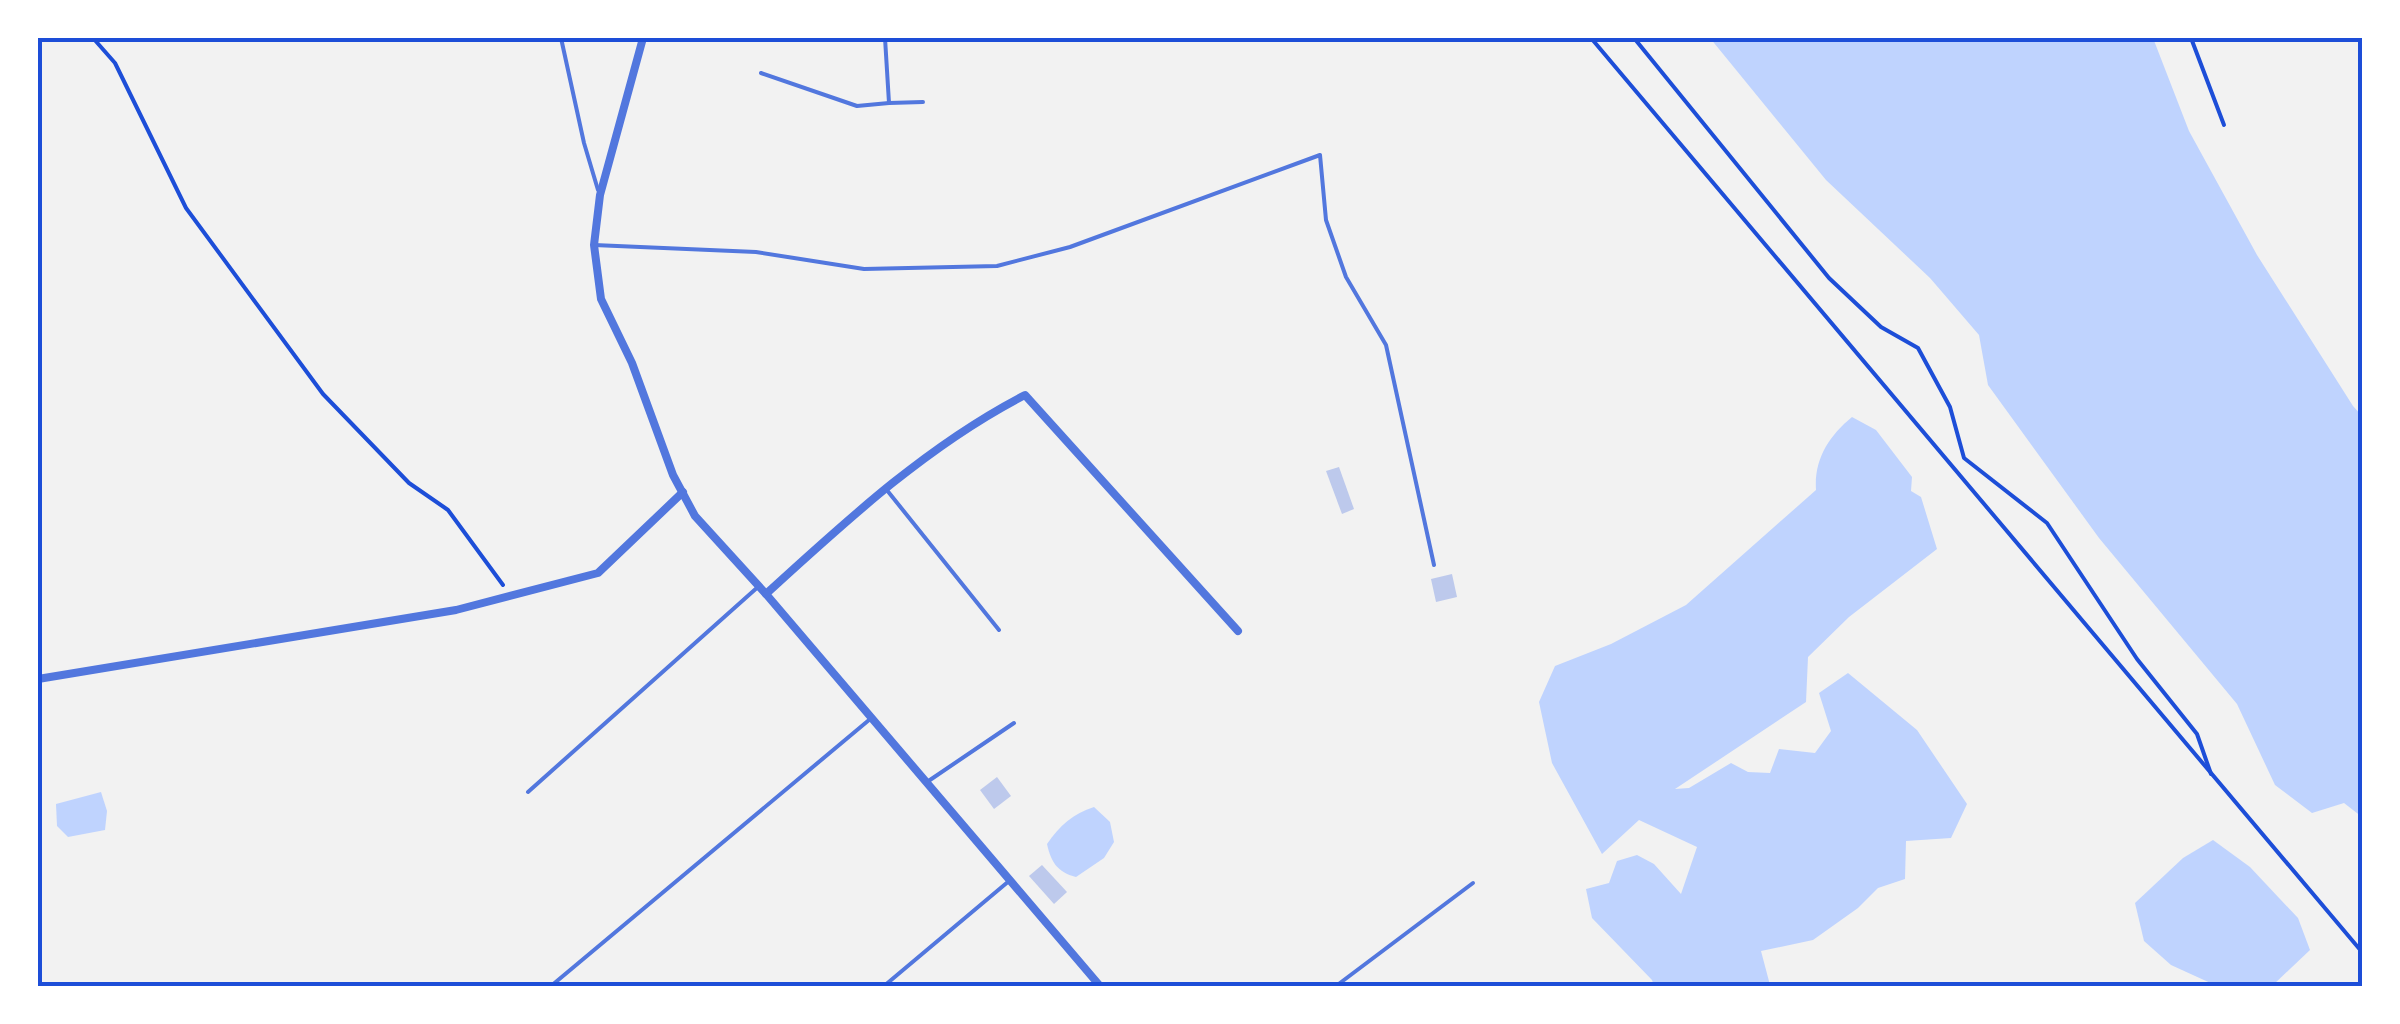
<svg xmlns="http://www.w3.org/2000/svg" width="2400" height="1024" font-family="'Exo 2',sans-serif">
  <rect width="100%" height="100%" fill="#f2f2f2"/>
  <!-- water -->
  <g fill="#bfd3fe">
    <polygon points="1710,38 2153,38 2189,131 2257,255 2353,406 2362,416 2362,817 2344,803 2312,813 2275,785 2237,704 2099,538 1988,385 1979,335 1930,278 1826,180"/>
    <path d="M 1852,417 L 1876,430 L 1912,477 L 1911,491 L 1921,497 L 1937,549 L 1849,617 L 1808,657 L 1806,702 L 1675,789 L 1689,788 L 1731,763 L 1748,772 L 1770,773 L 1779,749 L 1815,753 L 1831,731 L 1819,693 L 1848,673 L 1917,730 L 1967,804 L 1951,838 L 1906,841 L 1905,879 L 1878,888 L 1858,908 L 1813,940 L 1761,951 L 1770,985 L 1654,986 L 1652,980 L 1592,918 L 1586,889 L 1609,883 L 1617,861 L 1637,855 L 1654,864 L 1681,894 L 1697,847 L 1639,820 L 1602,854 L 1552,763 L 1539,702 L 1555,666 L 1611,644 L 1686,605 L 1816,490 C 1814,459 1829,436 1852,417 Z"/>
    <polygon points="101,792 107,811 105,830 68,837 57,826 56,804"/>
    <path d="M 1094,807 L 1110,822 L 1114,842 L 1104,858 L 1076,877 C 1057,872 1051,862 1047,844 C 1060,825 1073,814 1094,807 Z"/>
    <polygon points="2213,840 2250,867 2298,918 2310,950 2272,986 2217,986 2171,965 2144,941 2135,903 2183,858"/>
  </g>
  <!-- building -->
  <g fill="#bdc9ec">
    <polygon points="1339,467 1354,509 1342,514 1326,471"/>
    <polygon points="1452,574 1457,597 1436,602 1431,579"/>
    <polygon points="997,777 1011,796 994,809 980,790"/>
    <polygon points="1042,865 1067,892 1054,904 1029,876"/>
  </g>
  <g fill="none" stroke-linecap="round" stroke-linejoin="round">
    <!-- path -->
    <g stroke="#1d4ed8" stroke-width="4">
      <polyline points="93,38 115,63 186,208 323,394 409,483 448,510 503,585"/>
      <polyline points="1591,38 2362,952"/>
      <polyline points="1634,38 1829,278 1881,327 1918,348 1950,407 1964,458 2047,523 2137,659 2197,734 2211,774"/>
      <polyline points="2191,38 2224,125"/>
    </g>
    <!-- service -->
    <g stroke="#5277de" stroke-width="4">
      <polyline points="561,38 584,143 598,190"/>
      <polyline points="885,38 889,103 923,102"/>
      <polyline points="761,73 857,106 889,103"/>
      <polyline points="594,245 756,252 864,269 997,266 1070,247 1320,155 1326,220 1346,277 1386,345 1434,565"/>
      <polyline points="886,489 999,630"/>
      <polyline points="927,782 1014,723"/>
      <polyline points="528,792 759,586"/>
      <polyline points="551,986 869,720"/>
      <polyline points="884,986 1009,881"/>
      <polyline points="1336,986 1473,883"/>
    </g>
    <!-- minor -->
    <g stroke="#5277de" stroke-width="8">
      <polyline points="643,38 600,195 594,245 601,299 632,363 673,475 695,516 766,594 1100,986"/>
      <path d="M 766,594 C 847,520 928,445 1025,395 L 1238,631"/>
      <polyline points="38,679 456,610 598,573 683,492"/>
    </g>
  </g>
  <!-- border -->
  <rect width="2400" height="1024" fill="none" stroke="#ffffff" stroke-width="80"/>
  <rect x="40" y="40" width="2320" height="944" fill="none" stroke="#1d4ed8" stroke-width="4"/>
</svg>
